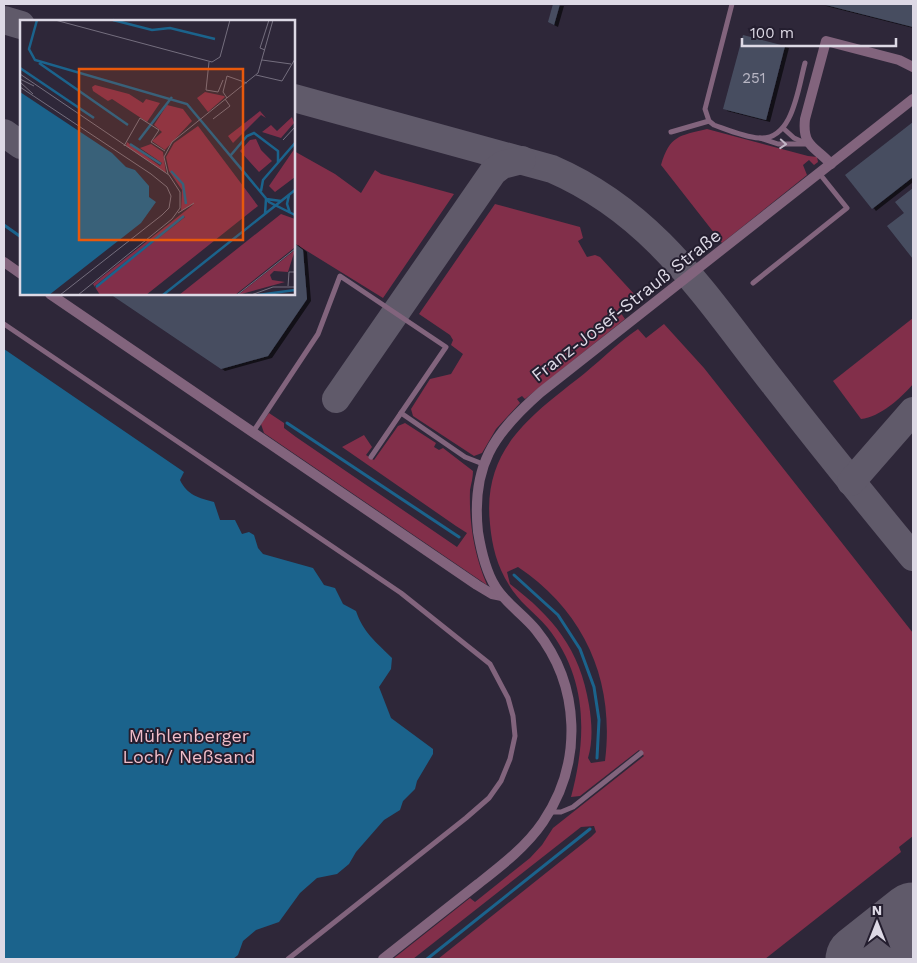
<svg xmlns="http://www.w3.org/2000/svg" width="917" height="963" font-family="'Work Sans',sans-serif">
  <defs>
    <filter id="shadow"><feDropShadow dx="4" dy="2" stdDeviation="0" flood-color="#0009"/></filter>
  </defs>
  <rect width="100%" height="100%" fill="#2e2739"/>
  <!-- green -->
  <g fill="#822f4a" fill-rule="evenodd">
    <path d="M 707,129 L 808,156 L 817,157 L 818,162 L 814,165 L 809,160 L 803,165 L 807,175 L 722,243 L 661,165 C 670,135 679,136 707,129 Z"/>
    <polygon points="294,151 335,174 361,193 375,170 381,174 454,194 383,298 294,243"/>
    <polygon points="495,204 580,227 583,238 578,241 587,257 595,255 600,257 635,295 618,309 625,319 525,399 522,396 517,399 520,403 496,429 482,453 474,456 413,416 411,409 430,379 451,374 463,354 451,345 453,340 450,335 419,314"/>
    <path d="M 913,318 L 913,384 C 901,398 880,417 861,419 L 833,381 Z"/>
    <path d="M 664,324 L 704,368 L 913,633 L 913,836 L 899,847 L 901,852 L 765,959 L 438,959 L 591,837 L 596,832 L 594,826 L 581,827 L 413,959 L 393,959 L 470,898 L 475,902 L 530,858 L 542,845 L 553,828 L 644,756 L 639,750 L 580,796 L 571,797 C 587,737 588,678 547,627 C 535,613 518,601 509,585 C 497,566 492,546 490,524 C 482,448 532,415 585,373 C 603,358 619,342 638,329 L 646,338 ZM 518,567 C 585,612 615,681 605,761 L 591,763 L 588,758 C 593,741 592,723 589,705 C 580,649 553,617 510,584 L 507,572 Z"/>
    <path d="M 269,413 L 284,423 L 284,428 L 296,437 L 457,547 L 467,533 L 456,526 L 342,447 L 364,435 L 372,447 L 366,455 L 374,460 L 398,426 L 405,423 L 436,443 L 434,447 L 439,450 L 443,448 L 473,471 C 473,478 471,484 470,490 C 469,524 474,554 487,585 L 264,433 L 261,424 Z"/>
  </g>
  <!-- water -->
  <path fill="#1b638c" d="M 4,349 L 184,472 L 180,480 C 187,495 199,498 214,502 L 220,520 L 235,520 L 242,534 L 249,532 L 254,535 L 258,548 L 263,554 L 313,568 L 324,585 L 335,588 L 343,604 L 356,611 C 363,632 376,642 392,658 L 391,669 L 379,687 L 391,718 L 433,749 L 433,754 L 417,781 L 415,789 L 403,801 L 400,810 L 384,820 L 356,852 L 349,864 L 337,874 L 317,878 L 300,893 L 279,922 L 256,930 L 243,941 L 238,955 L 233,959 L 4,959 Z"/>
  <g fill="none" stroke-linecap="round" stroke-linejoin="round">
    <!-- stream -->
    <g stroke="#1b638c" stroke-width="3">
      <polyline points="4,225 21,237"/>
      <polyline points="287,423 459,537"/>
      <polyline points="514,575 558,615 580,649 594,687 599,720 597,758"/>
      <polyline points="427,959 590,829"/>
    </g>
    <!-- taxiway -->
    <g stroke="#605a6a" stroke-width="28">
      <polyline points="4,20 21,25"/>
      <path d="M 294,98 L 552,169 C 656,214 707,299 775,385 C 820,443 866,500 913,557"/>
      <polyline points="4,133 21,145"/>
      <polyline points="336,399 493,172 502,165 522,160"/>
      <polyline points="851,482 913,411"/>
    </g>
    <!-- runway -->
    <polyline stroke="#605a6a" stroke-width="69" points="860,959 913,917"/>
  </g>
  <!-- building -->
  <g fill="#474e61" filter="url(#shadow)">
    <polygon points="553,4 560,4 554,25 548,22"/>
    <polygon points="822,4 913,4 913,27"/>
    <polygon points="743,35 785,46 766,120 723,109"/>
    <polygon points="913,122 913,177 872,209 845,175"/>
    <polygon points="913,188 913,259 887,226 904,213 895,202"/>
    <polygon points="294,243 303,250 307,299 268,356 221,369 110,294 294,294"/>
  </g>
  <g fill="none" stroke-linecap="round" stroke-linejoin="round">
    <!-- service -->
    <g stroke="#82647d" stroke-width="5">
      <path d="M 732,4 L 705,109 L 709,121 L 714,125 C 728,130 744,137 759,138 C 793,141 798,88 805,63"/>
      <polyline points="783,128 794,138 805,143"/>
      <polyline points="671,132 709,121"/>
      <polyline points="760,138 778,144 808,144"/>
      <polyline points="753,283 847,208 819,173"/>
      <polyline points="4,324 401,593 490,664 508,698 513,716 515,736 510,759 501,781 489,798 466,818 288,959"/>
      <polyline points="253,432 318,334 340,276 446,347 401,413 465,457 483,464"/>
      <polyline points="371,457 401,413"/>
      <polyline points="549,812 561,812 573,807 641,753"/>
    </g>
    <!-- minor -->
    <g stroke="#82647d" stroke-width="10">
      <path d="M 831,164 C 815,146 802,147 805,119 L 826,41 L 899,60 L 913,67"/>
      <polyline points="4,262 21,274"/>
      <polyline points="50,294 477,585 492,594 502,596"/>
      <path d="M 383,959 C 415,934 446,909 478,884 C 501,866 526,847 543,822 C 583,763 581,686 536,630 C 523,614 505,603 495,586 C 485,570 481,550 478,532 C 471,466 493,434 541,392 L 913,99"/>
    </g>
  </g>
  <!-- one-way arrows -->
  <defs><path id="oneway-chevron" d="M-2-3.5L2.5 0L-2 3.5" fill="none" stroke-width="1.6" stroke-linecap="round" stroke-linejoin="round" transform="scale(1.25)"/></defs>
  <use stroke="#c2b6c6" href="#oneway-chevron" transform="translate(783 144) rotate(4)"/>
  <g text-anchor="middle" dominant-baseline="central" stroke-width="4" stroke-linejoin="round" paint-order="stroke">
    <!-- number labels -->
    <g font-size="15" fill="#b8b6c4">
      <text x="754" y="78">251</text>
    </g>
    <!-- street labels -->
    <g font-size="18" fill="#ddd9e5" stroke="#241e2f">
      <text transform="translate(626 305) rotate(-38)">Franz-Josef-Strauß Straße</text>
    </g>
    <!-- park labels -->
    <g font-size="18" fill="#f0bdc9" stroke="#241e2f">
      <text x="189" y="735">Mühlenberger<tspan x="189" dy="21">Loch/ Neßsand</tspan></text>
    </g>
  </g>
  <!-- overview -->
  <g transform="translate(20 20)">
    <rect width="275" height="275" fill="#2e2739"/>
    <path d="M 75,65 L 109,74 L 123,83 L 126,79 L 140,83 L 127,102 L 92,79 L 88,81 L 73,71 L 72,67 ZM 185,72 L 204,76 L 205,77 L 188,92 L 177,78 ZM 147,85 L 163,89 L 172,101 L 145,130 L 132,121 L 142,112 L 134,105 ZM 240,91 L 246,98 L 241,95 L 213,123 L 208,116 ZM 272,97 L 274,103 L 261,118 L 242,112 L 251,105 L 257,111 ZM 178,106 L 238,186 L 126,275 L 80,275 L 73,264 L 174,184 L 161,191 L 162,170 L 149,151 L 146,137 L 154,123 ZM 163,196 L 165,197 L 75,268 L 75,266 ZM 236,119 L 241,130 L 252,141 L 239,152 L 220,131 L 230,120 ZM 107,122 L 140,146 L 142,143 L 120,128 L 131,124 L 143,132 L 146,153 L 106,126 ZM 275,128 L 275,157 L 255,172 L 249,166 ZM 261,194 L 275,199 L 274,228 L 215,275 L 159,275 ZM 275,230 L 268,252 L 254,251 L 250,255 L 252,260 L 265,262 L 218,275 Z" fill="#822f4a" fill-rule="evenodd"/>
    <path d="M 0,72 L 92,133 L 106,147 L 115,150 L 129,166 L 129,177 L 136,182 L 121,203 L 29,275 L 0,275 Z" fill="#1b638c"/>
    <path fill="none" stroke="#1b638c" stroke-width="2.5" d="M 17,0 L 9,29 L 15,40 L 167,84 L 249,182 L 275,195M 93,0 L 132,10 L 150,8 L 195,19M 19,43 L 108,105M 0,48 L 74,98M 119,120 L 152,77M 110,124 L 141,144M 211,135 L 227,116 L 234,113 L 258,131 L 258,142M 151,151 L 163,164 L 166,184M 241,171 L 243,160 L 275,123M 269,175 L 267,184 L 270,193M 245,194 L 246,179 L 261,181M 76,267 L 164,196M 143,275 L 275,170M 238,275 L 275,270"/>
    <path fill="none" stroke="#746e7e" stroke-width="1" d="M 35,0 L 192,42 L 200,37 L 210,0M 245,30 L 240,28 L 249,0M 242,40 L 271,44M 189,42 L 186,70 L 198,72 L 203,60M 0,54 L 149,155 L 160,172 L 160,188 L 152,199 L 58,275M 236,55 L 262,61 L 275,39M 0,59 L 14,66M 0,62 L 13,74M 0,67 L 131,154 L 147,167 L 151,176 L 149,188 L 142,195 L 40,275M 207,78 L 203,72 L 207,56 L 227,63M 193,99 L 210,86 L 205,79M 263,120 L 275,107M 104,126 L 120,98 L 139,110 L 131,122 L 145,131M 148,154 L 144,137 L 152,122 L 238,53 L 253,0M 158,193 L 174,183M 268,266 L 269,252 L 275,252M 217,275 L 275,229M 231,275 L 253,267 L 275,267"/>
    <path fill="#e8590c" fill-opacity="0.15" stroke="#e8590c" stroke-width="2.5" d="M 59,49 L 223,49 L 223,220 L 59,220 Z"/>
    <rect width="275" height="275" fill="none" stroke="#ddd9e5" stroke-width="2.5"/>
  </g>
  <!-- border -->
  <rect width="917" height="963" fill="none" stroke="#ddd9e5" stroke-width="10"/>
  <!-- north arrow -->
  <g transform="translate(877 923)" stroke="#241e2f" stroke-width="4" paint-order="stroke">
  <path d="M0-4L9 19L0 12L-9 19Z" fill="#ddd9e5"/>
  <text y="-8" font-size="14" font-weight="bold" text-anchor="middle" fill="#ddd9e5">N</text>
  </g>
  <!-- scale -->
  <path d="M742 38v8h154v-8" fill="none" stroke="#ddd9e5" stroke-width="2.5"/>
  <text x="750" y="38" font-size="15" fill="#ddd9e5" stroke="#241e2f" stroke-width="4" paint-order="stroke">100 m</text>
</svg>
